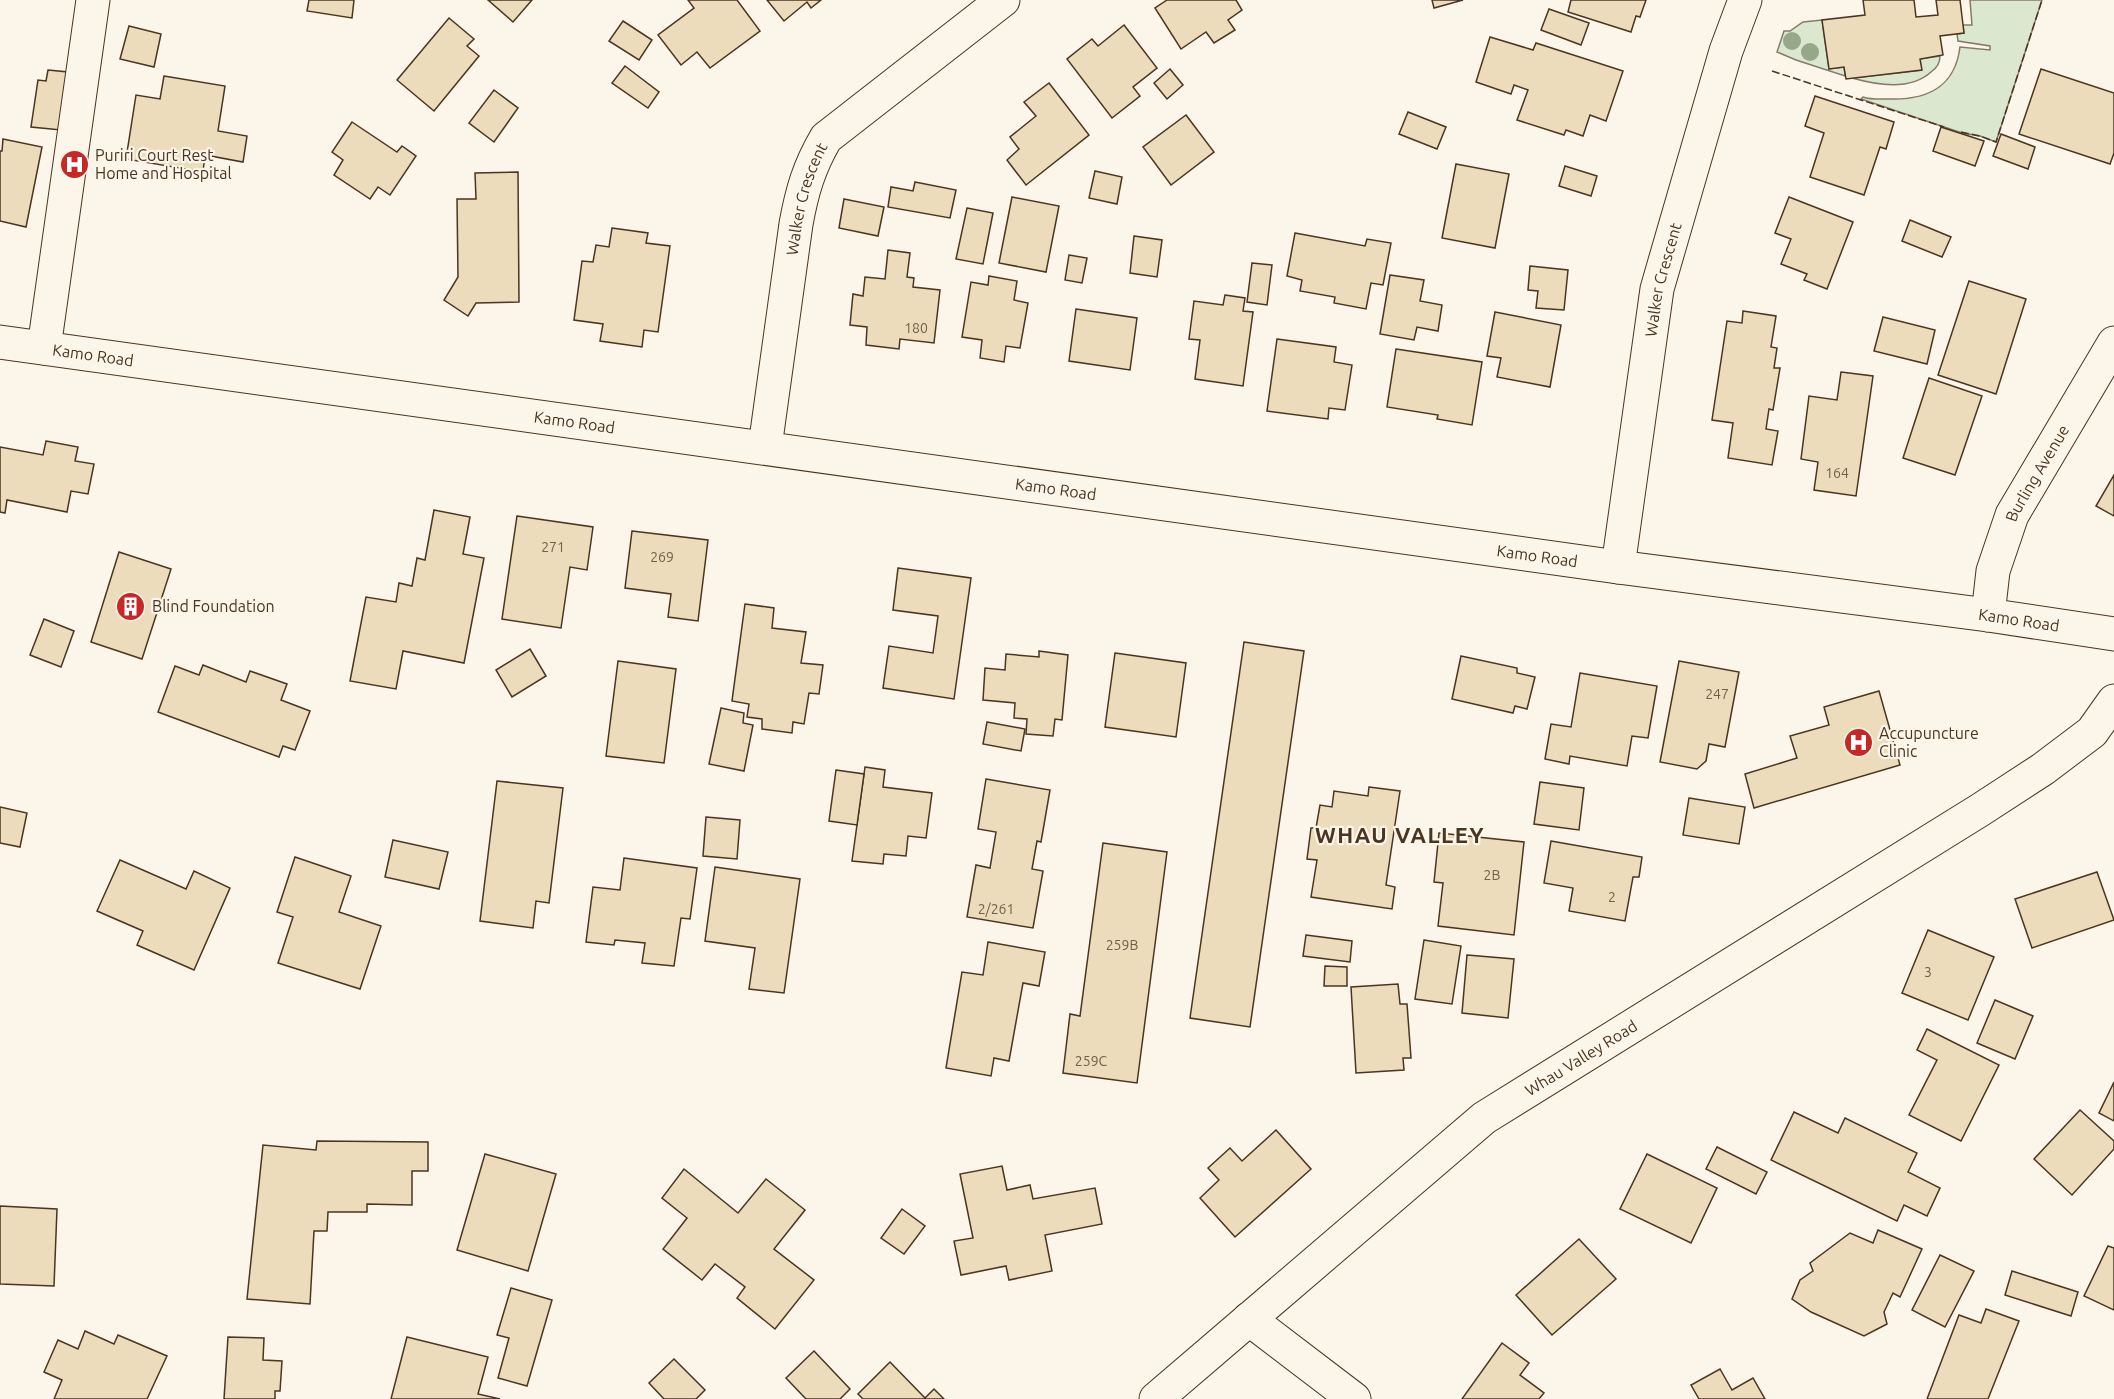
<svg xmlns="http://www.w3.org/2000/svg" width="2114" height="1399" font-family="Ubuntu,sans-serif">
  <rect width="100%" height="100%" fill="#fbf6e9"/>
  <!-- green -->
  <g fill="#dce7d0" stroke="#887966" stroke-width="1.5">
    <path d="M 1970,0 L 2042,0 L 1996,142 L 1980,136 L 1962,133 L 1861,99 L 1863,97 C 1871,100 1881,99 1890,99 C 1928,100 1955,87 1960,47 L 1990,50 L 1990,46 L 1958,41 L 1957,34 L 1964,33 L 1963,25 L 1972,25 Z"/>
    <polygon points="1822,20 1829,69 1844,67 1845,76 1796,60 1777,52 1784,31 1790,31 1803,22"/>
    <path d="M 1940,56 C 1940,63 1937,68 1931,72 C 1910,91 1877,85 1852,78 L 1921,70 L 1920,59 Z"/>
  </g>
  <!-- building -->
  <g fill="#ecdcbc" stroke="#4a3520" stroke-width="1.5">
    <polygon points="309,0 354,0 352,18 307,11"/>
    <polygon points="488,0 532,0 513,22"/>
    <polygon points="688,0 737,0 760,31 710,68 697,52 681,65 658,35 694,8"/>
    <polygon points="767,0 821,0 811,8 807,2 784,21"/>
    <polygon points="1167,0 1236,0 1242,10 1228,20 1235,30 1214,43 1206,32 1181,49 1155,8"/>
    <polygon points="1432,0 1463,0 1434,8"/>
    <polygon points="1571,0 1646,0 1640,17 1636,16 1631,32 1568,12"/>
    <polygon points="1863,0 1914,0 1916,17 1938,15 1936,0 1960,0 1964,33 1940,36 1943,55 1920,59 1922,70 1846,79 1844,67 1829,69 1822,20 1865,15"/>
    <polygon points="1549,9 1589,23 1581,45 1541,30"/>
    <polygon points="449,18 474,39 467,46 479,56 434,111 397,80"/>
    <polygon points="623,21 652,40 639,60 609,41"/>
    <polygon points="1124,25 1157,68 1133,87 1140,96 1112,118 1067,59 1092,39 1098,46"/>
    <polygon points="129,26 161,34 154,67 120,59"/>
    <polygon points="1490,37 1533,50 1536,43 1623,71 1606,121 1590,115 1583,136 1566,130 1564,135 1517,120 1528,90 1514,85 1511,94 1476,82"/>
    <polygon points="625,66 659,92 648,108 612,83"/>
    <polygon points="1170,69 1183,85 1167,99 1154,83"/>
    <polygon points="2041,69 2114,93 2114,153 2110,164 2019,134"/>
    <polygon points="48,70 68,72 61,130 31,127 38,80 46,81"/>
    <polygon points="164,76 225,86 218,131 247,136 243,162 205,155 203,172 126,159 136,95 160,99"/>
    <polygon points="1049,83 1089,135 1026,185 1007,160 1019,149 1010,137 1036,116 1024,102"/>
    <polygon points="494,90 518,108 494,142 469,123"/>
    <polygon points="1815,96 1894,122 1886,149 1880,147 1864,195 1810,177 1824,133 1805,126"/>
    <polygon points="1408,112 1446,127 1437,149 1399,134"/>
    <polygon points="1186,115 1214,152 1171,185 1143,147"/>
    <polygon points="352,122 397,152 402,146 416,156 390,195 378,187 370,199 334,175 343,160 332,152"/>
    <polygon points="1941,127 1984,141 1975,166 1933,151"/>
    <polygon points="2001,134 2035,147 2028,169 1993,156"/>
    <polygon points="3,139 42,147 26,227 0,221 0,151 2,151"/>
    <polygon points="1456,164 1509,174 1495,248 1442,238"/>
    <polygon points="1565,166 1597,176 1591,196 1559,186"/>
    <polygon points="1095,171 1122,177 1117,204 1089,198"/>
    <polygon points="518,172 519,302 476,303 468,316 444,300 458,277 457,199 476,199 475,173"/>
    <polygon points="915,182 956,190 950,218 888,207 891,187 913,191"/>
    <polygon points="1012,197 1059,206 1046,272 999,263"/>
    <polygon points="1789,197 1853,222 1827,289 1804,280 1807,274 1781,264 1791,239 1775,233"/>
    <polygon points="844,199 884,207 878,236 839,228"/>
    <polygon points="967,208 993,213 983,264 956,259"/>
    <polygon points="1910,220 1951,237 1942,257 1902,241"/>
    <polygon points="612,228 648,233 646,243 670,246 658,332 644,330 642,347 600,341 603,324 574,320 582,261 593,262 596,245 609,247"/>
    <polygon points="1295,233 1365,246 1367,239 1391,243 1383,285 1371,283 1366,309 1334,303 1335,297 1300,291 1302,280 1287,276"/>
    <polygon points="1134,236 1162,240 1157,277 1130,273"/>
    <polygon points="888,250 910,253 907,277 914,278 913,287 940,290 934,343 900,339 899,349 866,345 867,327 850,325 853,294 863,296 865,277 885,279"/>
    <polygon points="1069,255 1087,258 1082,283 1065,280"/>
    <polygon points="1252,263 1272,265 1267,305 1247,302"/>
    <polygon points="1530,266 1568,270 1564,310 1536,308 1538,291 1528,290"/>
    <polygon points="1390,275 1424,280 1420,301 1442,305 1438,331 1417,327 1414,340 1380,334"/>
    <polygon points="989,276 1017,281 1014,300 1028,303 1020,348 1006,346 1004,362 980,358 982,340 962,337 971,282 988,285"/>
    <polygon points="1969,281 2026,299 1996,394 1938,375"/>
    <polygon points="1225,295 1245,298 1243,311 1253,312 1243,386 1195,379 1200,340 1189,339 1194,301 1223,305"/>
    <polygon points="1076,309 1137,318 1130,370 1069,361"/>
    <polygon points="1743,311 1776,316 1771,347 1777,348 1774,368 1780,368 1773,410 1769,409 1766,429 1778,431 1772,465 1728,458 1733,423 1712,420 1727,321 1742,323"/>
    <polygon points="1495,312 1561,325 1550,387 1497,377 1501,358 1487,356"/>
    <polygon points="1883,317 1935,330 1927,364 1874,351"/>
    <polygon points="1277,339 1336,347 1334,362 1352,365 1345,410 1329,408 1328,419 1267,411"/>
    <polygon points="1396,349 1482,362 1472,425 1437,419 1438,415 1387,407"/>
    <polygon points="1841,372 1873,376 1856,496 1814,490 1818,462 1801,459 1809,396 1837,400"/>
    <polygon points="1929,378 1982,396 1955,475 1903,458"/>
    <polygon points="46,441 78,447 75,461 94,464 88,494 71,491 67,512 7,500 5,513 0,512 0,447 43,455"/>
    <polygon points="2114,475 2114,516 2096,506"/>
    <polygon points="434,510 470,517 463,554 484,558 464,663 403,651 396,689 350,681 366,597 396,602 399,583 412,586 417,558 425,560"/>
    <polygon points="517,516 593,527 587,570 570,567 561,628 502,619"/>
    <polygon points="632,531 708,540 698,621 668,617 671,594 625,588"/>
    <polygon points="119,552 171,569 142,659 91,642"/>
    <polygon points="898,568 971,578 954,699 883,688 889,646 933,653 938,616 893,610"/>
    <polygon points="745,604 774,608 772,628 806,632 801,663 823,665 819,694 809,693 804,724 793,722 792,733 762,729 762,719 747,717 749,704 732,701"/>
    <polygon points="44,619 74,631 61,667 30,655"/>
    <polygon points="1244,642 1304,651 1250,1027 1190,1018"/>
    <polygon points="530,649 546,676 512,697 496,670"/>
    <polygon points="1039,651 1068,655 1062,720 1055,719 1053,736 1026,734 1027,719 1014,718 1015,703 983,700 985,668 1005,670 1006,654 1039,657"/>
    <polygon points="1115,653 1186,663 1176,737 1105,727"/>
    <polygon points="1461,656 1517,668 1517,673 1535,677 1527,709 1515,706 1513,713 1452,699"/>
    <polygon points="618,661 676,669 664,763 606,756"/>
    <polygon points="1679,661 1739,672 1725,747 1709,744 1706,761 1697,769 1660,762"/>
    <polygon points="203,665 246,682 250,671 287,684 281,700 310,711 295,750 283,746 279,757 158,712 175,666 199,675"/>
    <polygon points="1580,673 1657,686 1648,738 1632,736 1627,766 1570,756 1569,764 1545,759 1551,724 1571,727"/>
    <polygon points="1879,691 1900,765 1754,808 1745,774 1797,758 1790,736 1829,725 1824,707"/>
    <polygon points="721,708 744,713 743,723 753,725 744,771 709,764"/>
    <polygon points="987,722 1025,729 1021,751 983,744"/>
    <polygon points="865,767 885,770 883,787 932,793 926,838 908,836 906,856 884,854 883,864 852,861"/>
    <polygon points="836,770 864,774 857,825 829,821"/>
    <polygon points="986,779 1050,790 1041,842 1037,841 1032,869 1043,871 1033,928 967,917 976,865 990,868 996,832 978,829"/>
    <polygon points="497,781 563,788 549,903 536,901 533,928 480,921"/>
    <polygon points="1540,782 1584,788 1579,830 1534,824"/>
    <polygon points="1369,787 1400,791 1386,885 1395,887 1392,909 1311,897 1317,860 1307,859 1311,828 1316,828 1320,805 1332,807 1334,791 1368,796"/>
    <polygon points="1689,798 1745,807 1739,844 1683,835"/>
    <polygon points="0,807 27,813 20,847 0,843"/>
    <polygon points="706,817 740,820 737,859 703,856"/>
    <polygon points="1439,833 1524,842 1514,935 1438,926 1443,883 1434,882"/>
    <polygon points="393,840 448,852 439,889 385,877"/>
    <polygon points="1551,841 1642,857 1639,877 1633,877 1625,921 1569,911 1573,888 1544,883"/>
    <polygon points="1103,843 1167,852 1137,1083 1063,1073 1070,1014 1080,1016"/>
    <polygon points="295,857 351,876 339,912 381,926 360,989 278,963 293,917 277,912"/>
    <polygon points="624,858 697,868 690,919 681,918 674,966 642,963 645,943 615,940 614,945 586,942 593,887 620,890"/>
    <polygon points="120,860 186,889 194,871 230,888 194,970 137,945 143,931 97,911"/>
    <polygon points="715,867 800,879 784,993 749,989 755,948 705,941"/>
    <polygon points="2097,872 2114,920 2032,948 2015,899"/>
    <polygon points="1928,930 1994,957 1968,1020 1902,993"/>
    <polygon points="1306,935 1352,941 1350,962 1303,956"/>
    <polygon points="1424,940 1461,946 1452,1004 1415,999"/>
    <polygon points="988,942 1045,952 1039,986 1023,983 1009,1061 994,1058 991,1076 946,1068 962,972 983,975"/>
    <polygon points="1467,955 1514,959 1508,1018 1462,1013"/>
    <polygon points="1325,966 1347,967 1347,986 1324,986"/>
    <polygon points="1398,984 1400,1004 1407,1004 1411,1058 1403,1058 1404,1070 1356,1073 1351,987"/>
    <polygon points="1995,1000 2033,1016 2015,1059 1977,1043"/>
    <polygon points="1927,1029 1999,1065 1961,1141 1909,1115 1937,1060 1917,1050"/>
    <polygon points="2114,1082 2114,1121 2099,1113"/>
    <polygon points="2080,1110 2114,1141 2114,1149 2072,1195 2034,1159"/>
    <polygon points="1794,1112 1838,1133 1845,1118 1917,1153 1908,1172 1940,1188 1927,1216 1904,1205 1897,1221 1771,1160"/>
    <polygon points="1276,1130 1311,1169 1235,1237 1200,1198 1219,1180 1208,1168 1230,1148 1242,1161"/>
    <polygon points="317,1141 428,1142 428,1171 412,1171 412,1205 367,1204 367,1212 328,1212 327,1231 314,1231 310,1304 247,1299 263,1145 316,1150"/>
    <polygon points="1717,1147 1767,1172 1756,1194 1706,1169"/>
    <polygon points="485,1154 556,1174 528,1271 457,1250"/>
    <polygon points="1647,1154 1717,1188 1691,1243 1620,1209"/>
    <polygon points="1002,1166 1007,1190 1030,1185 1033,1199 1095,1188 1102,1224 1045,1235 1052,1271 1009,1280 1006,1266 961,1275 954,1241 973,1238 960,1174"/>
    <polygon points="684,1169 738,1213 766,1179 805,1210 774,1249 814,1280 775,1329 737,1298 745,1287 715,1264 702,1280 663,1249 687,1218 662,1198"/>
    <polygon points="0,1206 57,1209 54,1286 0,1284"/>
    <polygon points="902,1209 925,1226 904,1254 881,1238"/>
    <polygon points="1878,1230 1922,1249 1900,1297 1893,1293 1884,1312 1887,1324 1864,1336 1811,1312 1792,1299 1800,1280 1813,1271 1810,1263 1850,1233 1873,1243"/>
    <polygon points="1579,1239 1616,1279 1552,1335 1516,1295"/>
    <polygon points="2108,1246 2114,1248 2114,1310 2084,1296"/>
    <polygon points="1940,1255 1974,1271 1945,1327 1912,1310"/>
    <polygon points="2012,1271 2078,1292 2071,1316 2005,1295"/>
    <polygon points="511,1288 552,1300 527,1386 498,1378 509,1338 497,1335"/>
    <polygon points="1986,1309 2019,1321 1988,1399 1927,1399 1959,1315 1981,1323"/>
    <polygon points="85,1331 114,1344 118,1335 167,1356 147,1399 54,1399 62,1380 44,1372 58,1340 78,1349"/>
    <polygon points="228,1337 264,1338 263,1360 282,1361 280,1391 275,1391 275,1399 224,1399"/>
    <polygon points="407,1337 488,1357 478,1394 500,1399 391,1399"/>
    <polygon points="1502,1343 1529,1363 1520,1375 1544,1393 1539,1399 1462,1399"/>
    <polygon points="814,1351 850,1389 840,1399 806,1399 786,1378"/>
    <polygon points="674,1359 705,1390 696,1399 664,1399 649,1383"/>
    <polygon points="890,1362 925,1398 934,1389 944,1399 863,1399 858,1394"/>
    <polygon points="1720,1369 1732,1390 1753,1378 1765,1399 1699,1399 1691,1385"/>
  </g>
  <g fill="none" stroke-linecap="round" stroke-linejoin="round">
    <defs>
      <g id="minor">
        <polyline points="44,348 93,0"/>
        <path id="s1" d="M 765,447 L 796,224 C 802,191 809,167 826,138 L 1003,0"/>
        <path id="s2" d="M 1618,567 L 1657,289 L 1726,51 L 1745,0"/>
        <path id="s3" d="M 1988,615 L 1993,571 L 2012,515 L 2114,343"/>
        <polyline points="1249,1319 1354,1399"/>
        <path id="s4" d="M 1156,1399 L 1484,1118 L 1980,810 L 2043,769 L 2092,732 L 2114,701"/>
      </g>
      <g id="major">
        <path id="s5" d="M 0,342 L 1618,567 L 1988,615 L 2114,634"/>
      </g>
    </defs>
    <!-- minor casing -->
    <use href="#minor" stroke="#4a3520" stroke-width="35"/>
    <!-- major casing -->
    <use href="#major" stroke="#4a3520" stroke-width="35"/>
    <!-- minor -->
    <use href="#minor" stroke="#fbf6e9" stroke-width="33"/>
    <!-- major -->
    <use href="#major" stroke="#fbf6e9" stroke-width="33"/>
    <!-- fence -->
    <g stroke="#4a3520" stroke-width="1.5" stroke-dasharray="8 3" stroke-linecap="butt">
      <polyline points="1772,71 1944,127"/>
      <polyline points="1961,132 1980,136 1996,142 2042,0"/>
    </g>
  </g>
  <!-- trees -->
  <g fill="#96a887">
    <circle cx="1792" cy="41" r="9"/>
    <circle cx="1810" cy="52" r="9"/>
  </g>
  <!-- icons -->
  <defs>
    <symbol id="hospital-disc" viewBox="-11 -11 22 22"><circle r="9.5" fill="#c62828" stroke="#fbf6e9"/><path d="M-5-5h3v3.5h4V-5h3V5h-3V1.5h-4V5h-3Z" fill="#fff"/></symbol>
    <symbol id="building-disc" viewBox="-11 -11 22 22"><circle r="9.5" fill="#c62828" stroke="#fbf6e9"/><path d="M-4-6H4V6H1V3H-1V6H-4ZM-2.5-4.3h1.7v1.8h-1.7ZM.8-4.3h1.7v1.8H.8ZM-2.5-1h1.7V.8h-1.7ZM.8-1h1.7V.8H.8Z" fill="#fff"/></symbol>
  </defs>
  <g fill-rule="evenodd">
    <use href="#hospital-disc" x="58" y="148" width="33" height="33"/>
    <use href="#building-disc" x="114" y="590" width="33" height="33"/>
    <use href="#hospital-disc" x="1842" y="726" width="33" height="33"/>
  </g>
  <g text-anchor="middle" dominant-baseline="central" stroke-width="4.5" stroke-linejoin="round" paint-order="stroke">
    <!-- number labels -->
    <g font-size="14" fill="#725f47">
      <text x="916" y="328">180</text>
      <text x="1837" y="473">164</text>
      <text x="553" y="547">271</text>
      <text x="662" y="557">269</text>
      <text x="1717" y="694">247</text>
      <text x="1492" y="875">2B</text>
      <text x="1612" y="897">2</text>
      <text x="996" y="909">2/261</text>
      <text x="1122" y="945">259B</text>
      <text x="1928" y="972">3</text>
      <text x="1091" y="1061">259C</text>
    </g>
    <!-- poi labels -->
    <g font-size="16" fill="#4a3520" stroke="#fbf6e9" text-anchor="start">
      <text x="95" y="155">Puriri Court Rest<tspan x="95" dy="18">Home and Hospital</tspan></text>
      <text x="152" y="606">Blind Foundation</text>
      <text x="1879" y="733">Accupuncture<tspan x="1879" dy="18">Clinic</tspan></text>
    </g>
    <!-- street labels -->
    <g font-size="16" fill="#4a3520" stroke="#fbf6e9">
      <text stroke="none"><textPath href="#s1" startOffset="252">Walker Crescent</textPath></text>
      <text stroke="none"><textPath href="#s2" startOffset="291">Walker Crescent</textPath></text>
      <text stroke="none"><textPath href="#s5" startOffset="94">Kamo Road</textPath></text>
      <text stroke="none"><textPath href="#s5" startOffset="580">Kamo Road</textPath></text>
      <text stroke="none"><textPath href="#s3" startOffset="152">Burling Avenue</textPath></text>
      <text stroke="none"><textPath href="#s5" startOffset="1066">Kamo Road</textPath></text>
      <text stroke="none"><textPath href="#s5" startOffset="1552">Kamo Road</textPath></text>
      <text stroke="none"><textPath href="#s5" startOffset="2038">Kamo Road</textPath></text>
      <text stroke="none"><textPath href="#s4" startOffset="546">Whau Valley Road</textPath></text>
    </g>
    <!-- district labels -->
    <g font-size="22" font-weight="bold" letter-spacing="1.5" fill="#4a3520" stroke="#fbf6e9">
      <text x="1400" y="834">WHAU VALLEY</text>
    </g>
  </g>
</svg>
